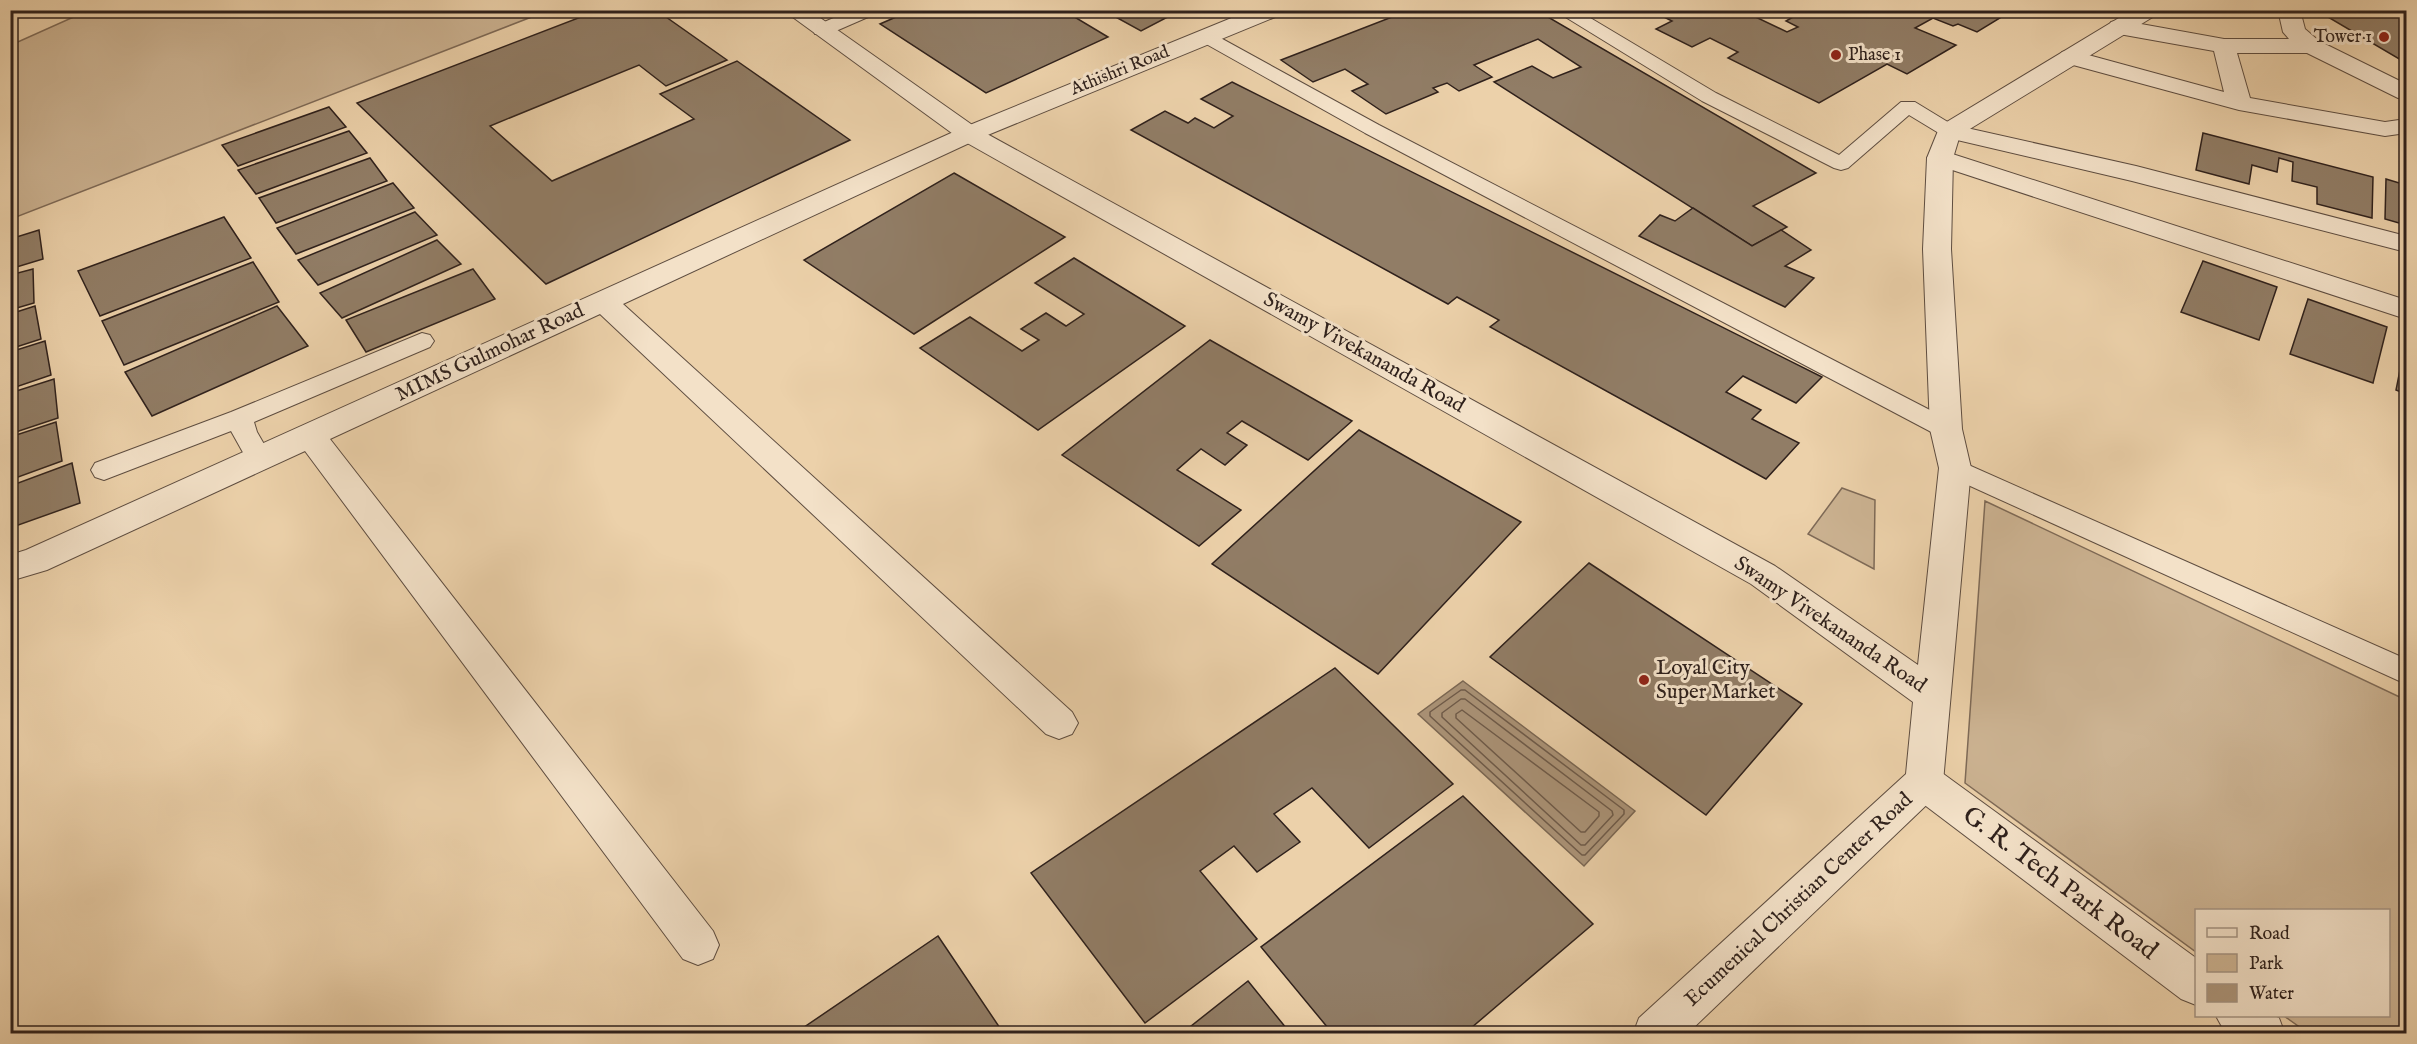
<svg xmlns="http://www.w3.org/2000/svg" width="2417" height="1044" font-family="'IM FELL English',serif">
  <rect width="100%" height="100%" fill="#ecd1aa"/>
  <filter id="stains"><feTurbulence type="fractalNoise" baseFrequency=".00333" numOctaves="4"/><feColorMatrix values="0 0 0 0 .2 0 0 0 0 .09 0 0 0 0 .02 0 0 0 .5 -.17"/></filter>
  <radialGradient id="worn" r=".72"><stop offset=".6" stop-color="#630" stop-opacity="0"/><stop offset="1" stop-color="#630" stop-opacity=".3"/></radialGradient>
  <!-- green -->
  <g fill="#ccb392" stroke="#7e6a57" stroke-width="1.5">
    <polygon points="87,11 87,10 547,11 11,219 11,45"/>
    <polygon points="1842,488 1875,500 1874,569 1808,534"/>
    <polygon points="1985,501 2406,700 2406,1033 2308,1033 2284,1016 2388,1016 2388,910 2196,910 2196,952 1965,783"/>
  </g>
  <!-- water -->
  <polygon fill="#ac957a" stroke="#7a6754" stroke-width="1.5" points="1463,681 1635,811 1584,866 1418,714"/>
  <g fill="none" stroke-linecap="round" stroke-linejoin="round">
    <!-- shore -->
    <g stroke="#6e5b4b" stroke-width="1.5">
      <polygon points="1461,690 1465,690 1624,810 1624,814 1585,855 1582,855 1430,716 1430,712"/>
      <polygon points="1461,699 1465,699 1612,811 1613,815 1585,845 1581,845 1442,717 1442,713"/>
      <polygon points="1462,710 1599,812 1599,816 1585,832 1581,832 1456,718 1456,714"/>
    </g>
  </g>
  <!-- building -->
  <g fill="#917d66" stroke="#2f211c" stroke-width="1.5">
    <polygon points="599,10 656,10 727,60 666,86 639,65 490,126 552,181 694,119 660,94 737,61 850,140 546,284 357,103"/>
    <polygon points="912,10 1063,10 1108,37 986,93 880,24"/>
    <polygon points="1103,10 1181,10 1141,31"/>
    <polygon points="1410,10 1536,10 1816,173 1753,206 1787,227 1752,246 1494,82 1532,66 1553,78 1581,67 1538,39 1474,65 1492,77 1459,91 1447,83 1433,88 1438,92 1386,114 1352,91 1368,84 1345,69 1313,82 1281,60"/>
    <polygon points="1650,10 1741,10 1787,32 1798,27 1786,21 1805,10 1872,10 1882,15 1890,10 2013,10 1977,32 1958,24 1953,26 1933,18 1915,28 1956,45 1907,74 1887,64 1819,103 1728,58 1738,52 1710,38 1692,47 1656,29 1672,21"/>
    <polygon points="2316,10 2406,10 2406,63"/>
    <polygon points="1232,82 1822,377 1796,403 1743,376 1726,392 1761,410 1752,419 1799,443 1766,479 1490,327 1499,320 1457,297 1448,304 1131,130 1165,111 1188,123 1195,118 1214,128 1233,116 1201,99"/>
    <polygon points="329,107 346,127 238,166 222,145"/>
    <polygon points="349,131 367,153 256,194 238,170"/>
    <polygon points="2203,133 2373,177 2372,218 2317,204 2317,187 2292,181 2293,162 2279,158 2277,172 2252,165 2249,184 2196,170"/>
    <polygon points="370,158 387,181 276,223 259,198"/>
    <polygon points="954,173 1065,237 914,334 804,260"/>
    <polygon points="2386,179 2406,185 2406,225 2385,219"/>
    <polygon points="393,183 414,208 296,254 277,228"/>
    <polygon points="1693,208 1752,246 1781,230 1811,250 1785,266 1814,278 1785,307 1639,236 1660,215 1675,221"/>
    <polygon points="415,212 437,235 318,285 298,260"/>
    <polygon points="224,217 251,258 100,316 78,271"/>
    <polygon points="39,230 43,259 10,269 10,239"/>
    <polygon points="437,240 461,264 342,318 320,293"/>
    <polygon points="1074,258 1185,326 1038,430 920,348 970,317 1022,351 1039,340 1021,329 1046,313 1066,326 1084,314 1035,283"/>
    <polygon points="2203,261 2277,287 2259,340 2181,312"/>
    <polygon points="253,262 279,302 124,365 102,321"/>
    <polygon points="33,269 34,303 10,310 10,275"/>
    <polygon points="473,269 495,299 366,352 346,320"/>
    <polygon points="2308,299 2387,327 2373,383 2290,354"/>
    <polygon points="35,306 41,339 10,349 10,314"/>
    <polygon points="277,306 308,346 152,416 125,372"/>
    <polygon points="1210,340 1352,421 1308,460 1242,421 1227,433 1247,445 1225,465 1201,449 1177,470 1241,510 1199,546 1062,455"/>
    <polygon points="2406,340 2406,394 2396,390"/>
    <polygon points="45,341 51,375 10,389 10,352"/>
    <polygon points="54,379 58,418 10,434 10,393"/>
    <polygon points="56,422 62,461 10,480 10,437"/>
    <polygon points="1359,430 1521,522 1378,674 1212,564"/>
    <polygon points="72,463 80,503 10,528 10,486"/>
    <polygon points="1589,563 1802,704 1706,815 1490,657"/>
    <polygon points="1335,668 1453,784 1369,848 1312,788 1274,814 1300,842 1257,872 1234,846 1200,871 1257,939 1145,1023 1031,873"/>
    <polygon points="1463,796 1593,924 1464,1034 1333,1034 1261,947"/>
    <polygon points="938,936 1004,1034 794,1034"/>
    <polygon points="1248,981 1291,1034 1181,1034"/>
  </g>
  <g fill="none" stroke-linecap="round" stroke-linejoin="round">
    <defs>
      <g id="service">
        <polygon points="852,10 878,10 875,14 829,34 815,34 813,30 815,26"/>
        <polygon points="1554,10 1577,10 1716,93 1839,155 1901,102 1915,102 1956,127 1959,131 1956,135 1942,135 1909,115 1848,168 1841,170 1834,168 1702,101"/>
        <polygon points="1206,30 1379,125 1955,423 1959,429 1955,435 1946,438 1937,435 1365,133 1199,40 1197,36 1199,32"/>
        <polygon points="422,333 430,335 434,341 430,347 254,422 257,432 272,458 268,465 259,467 250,465 231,431 104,480 95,477 91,470 95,463 231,412"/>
        <polygon points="1955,459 2406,659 2406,684 1946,475 1942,468 1946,461"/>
      </g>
      <g id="minor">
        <polygon points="1251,10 1283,10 1280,15 978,139 623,304 1072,712 1078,723 1072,734 1059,739 1046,734 600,314 330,439 713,931 719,945 713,959 698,965 683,959 305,451 47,570 10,581 10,555 26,550 960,129"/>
        <polygon points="2278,10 2300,10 2305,29 2319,41 2406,84 2406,100 2398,98 2307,53 2237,53 2250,98 2385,122 2406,119 2406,133 2385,136 2239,110 2062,62 2058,57 2062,52 2070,50 2224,92 2214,51 2119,34 2111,32 2108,27 2111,22 2119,20 2224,39 2289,39 2283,32"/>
        <polygon points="1949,124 2136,166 2406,236 2406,252 2132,181 1940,136 1937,131 1940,126"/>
        <polygon points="1940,150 2406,300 2406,319 1931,163 1927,158 1931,153"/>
        <polygon points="1924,765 1938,770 2196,958 2196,1005 2181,999 1910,794 1905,782 1910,770"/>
        <polygon points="2216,1016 2274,1016 2279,1018 2285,1034 2226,1034"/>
      </g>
      <polygon id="tertiary" points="783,10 809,10 978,129 1775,566 1918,665 1939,468 1930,429 1923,249 1927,158 1940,126 2132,10 2159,10 2156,15 1960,135 1953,158 1951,249 1962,429 1971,468 1943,782 1938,794 1687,1034 1633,1034 1639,1018 1906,774 1913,702 1751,584 960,139"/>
    </defs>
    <!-- service casing -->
    <use href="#service" stroke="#5e4d40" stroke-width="2"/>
    <!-- minor casing -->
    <use href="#minor" stroke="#5e4d40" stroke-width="2"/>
    <!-- tertiary casing -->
    <use href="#tertiary" stroke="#5e4d40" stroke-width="2"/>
    <!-- service -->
    <use href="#service" fill="#f3e1c8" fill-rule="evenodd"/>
    <!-- minor -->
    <use href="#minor" fill="#f3e1c8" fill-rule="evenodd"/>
    <!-- tertiary -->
    <use href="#tertiary" fill="#f3e1c8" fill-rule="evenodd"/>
  </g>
  <!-- markers -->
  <g fill="#8f2418" stroke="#f3e1c8" stroke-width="2">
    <circle cx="2384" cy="37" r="6"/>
    <circle cx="1836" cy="55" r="6"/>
    <circle cx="1644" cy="680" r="6"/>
  </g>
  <g text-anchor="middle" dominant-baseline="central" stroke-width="6" stroke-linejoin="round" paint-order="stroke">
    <!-- far-poi labels -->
    <g font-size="18" fill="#2f211c" stroke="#f3e1c8" text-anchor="end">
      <text x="2372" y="37">Tower 1</text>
      <text x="1848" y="55" text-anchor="start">Phase 1</text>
    </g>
    <!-- far-street labels -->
    <g font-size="18" fill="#2f211c" stroke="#f3e1c8">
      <text transform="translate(1120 71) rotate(-22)">Athishri Road</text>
    </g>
    <!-- street labels -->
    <g font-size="21" fill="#2f211c" stroke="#f3e1c8">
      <text transform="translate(490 353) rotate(-25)">MIMS Gulmohar Road</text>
      <text transform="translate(1364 353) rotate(29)">Swamy Vivekananda Road</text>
      <text transform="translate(1830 625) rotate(34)">Swamy Vivekananda Road</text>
      <text transform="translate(1799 900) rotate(-43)">Ecumenical Christian Center Road</text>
    </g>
    <!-- poi labels -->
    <g font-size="21" fill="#2f211c" stroke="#f3e1c8" text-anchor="start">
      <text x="1656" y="668">Loyal City<tspan x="1656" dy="24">Super Market</tspan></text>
    </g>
    <!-- near-street labels -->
    <g font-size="26" fill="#2f211c" stroke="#f3e1c8">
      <text transform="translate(2060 883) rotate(37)">G. R. Tech Park Road</text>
    </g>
  </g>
  <!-- margin -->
  <rect width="2417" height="1044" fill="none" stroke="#ecd1aa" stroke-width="36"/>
  <rect x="12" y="12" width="2393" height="1020" fill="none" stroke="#2f211c" stroke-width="3"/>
  <rect x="18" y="18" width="2381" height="1008" fill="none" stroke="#2f211c" stroke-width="1.5"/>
  <!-- legend -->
  <rect x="2195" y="909" width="195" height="108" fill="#f3e1c8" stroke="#a59483" stroke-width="1.5"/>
  <rect x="2207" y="928" width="30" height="9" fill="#f3e1c8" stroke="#a59483" stroke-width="1.5"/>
  <text x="2249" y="939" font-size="18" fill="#2f211c">Road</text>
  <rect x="2207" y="954" width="30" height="18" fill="#ccb392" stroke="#a59483" stroke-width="1.5"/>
  <text x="2249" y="969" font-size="18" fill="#2f211c">Park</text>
  <rect x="2207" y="984" width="30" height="18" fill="#ac957a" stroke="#a59483" stroke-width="1.5"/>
  <text x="2249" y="999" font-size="18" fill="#2f211c">Water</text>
  <rect width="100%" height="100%" filter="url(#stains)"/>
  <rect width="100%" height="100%" fill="url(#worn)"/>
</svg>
